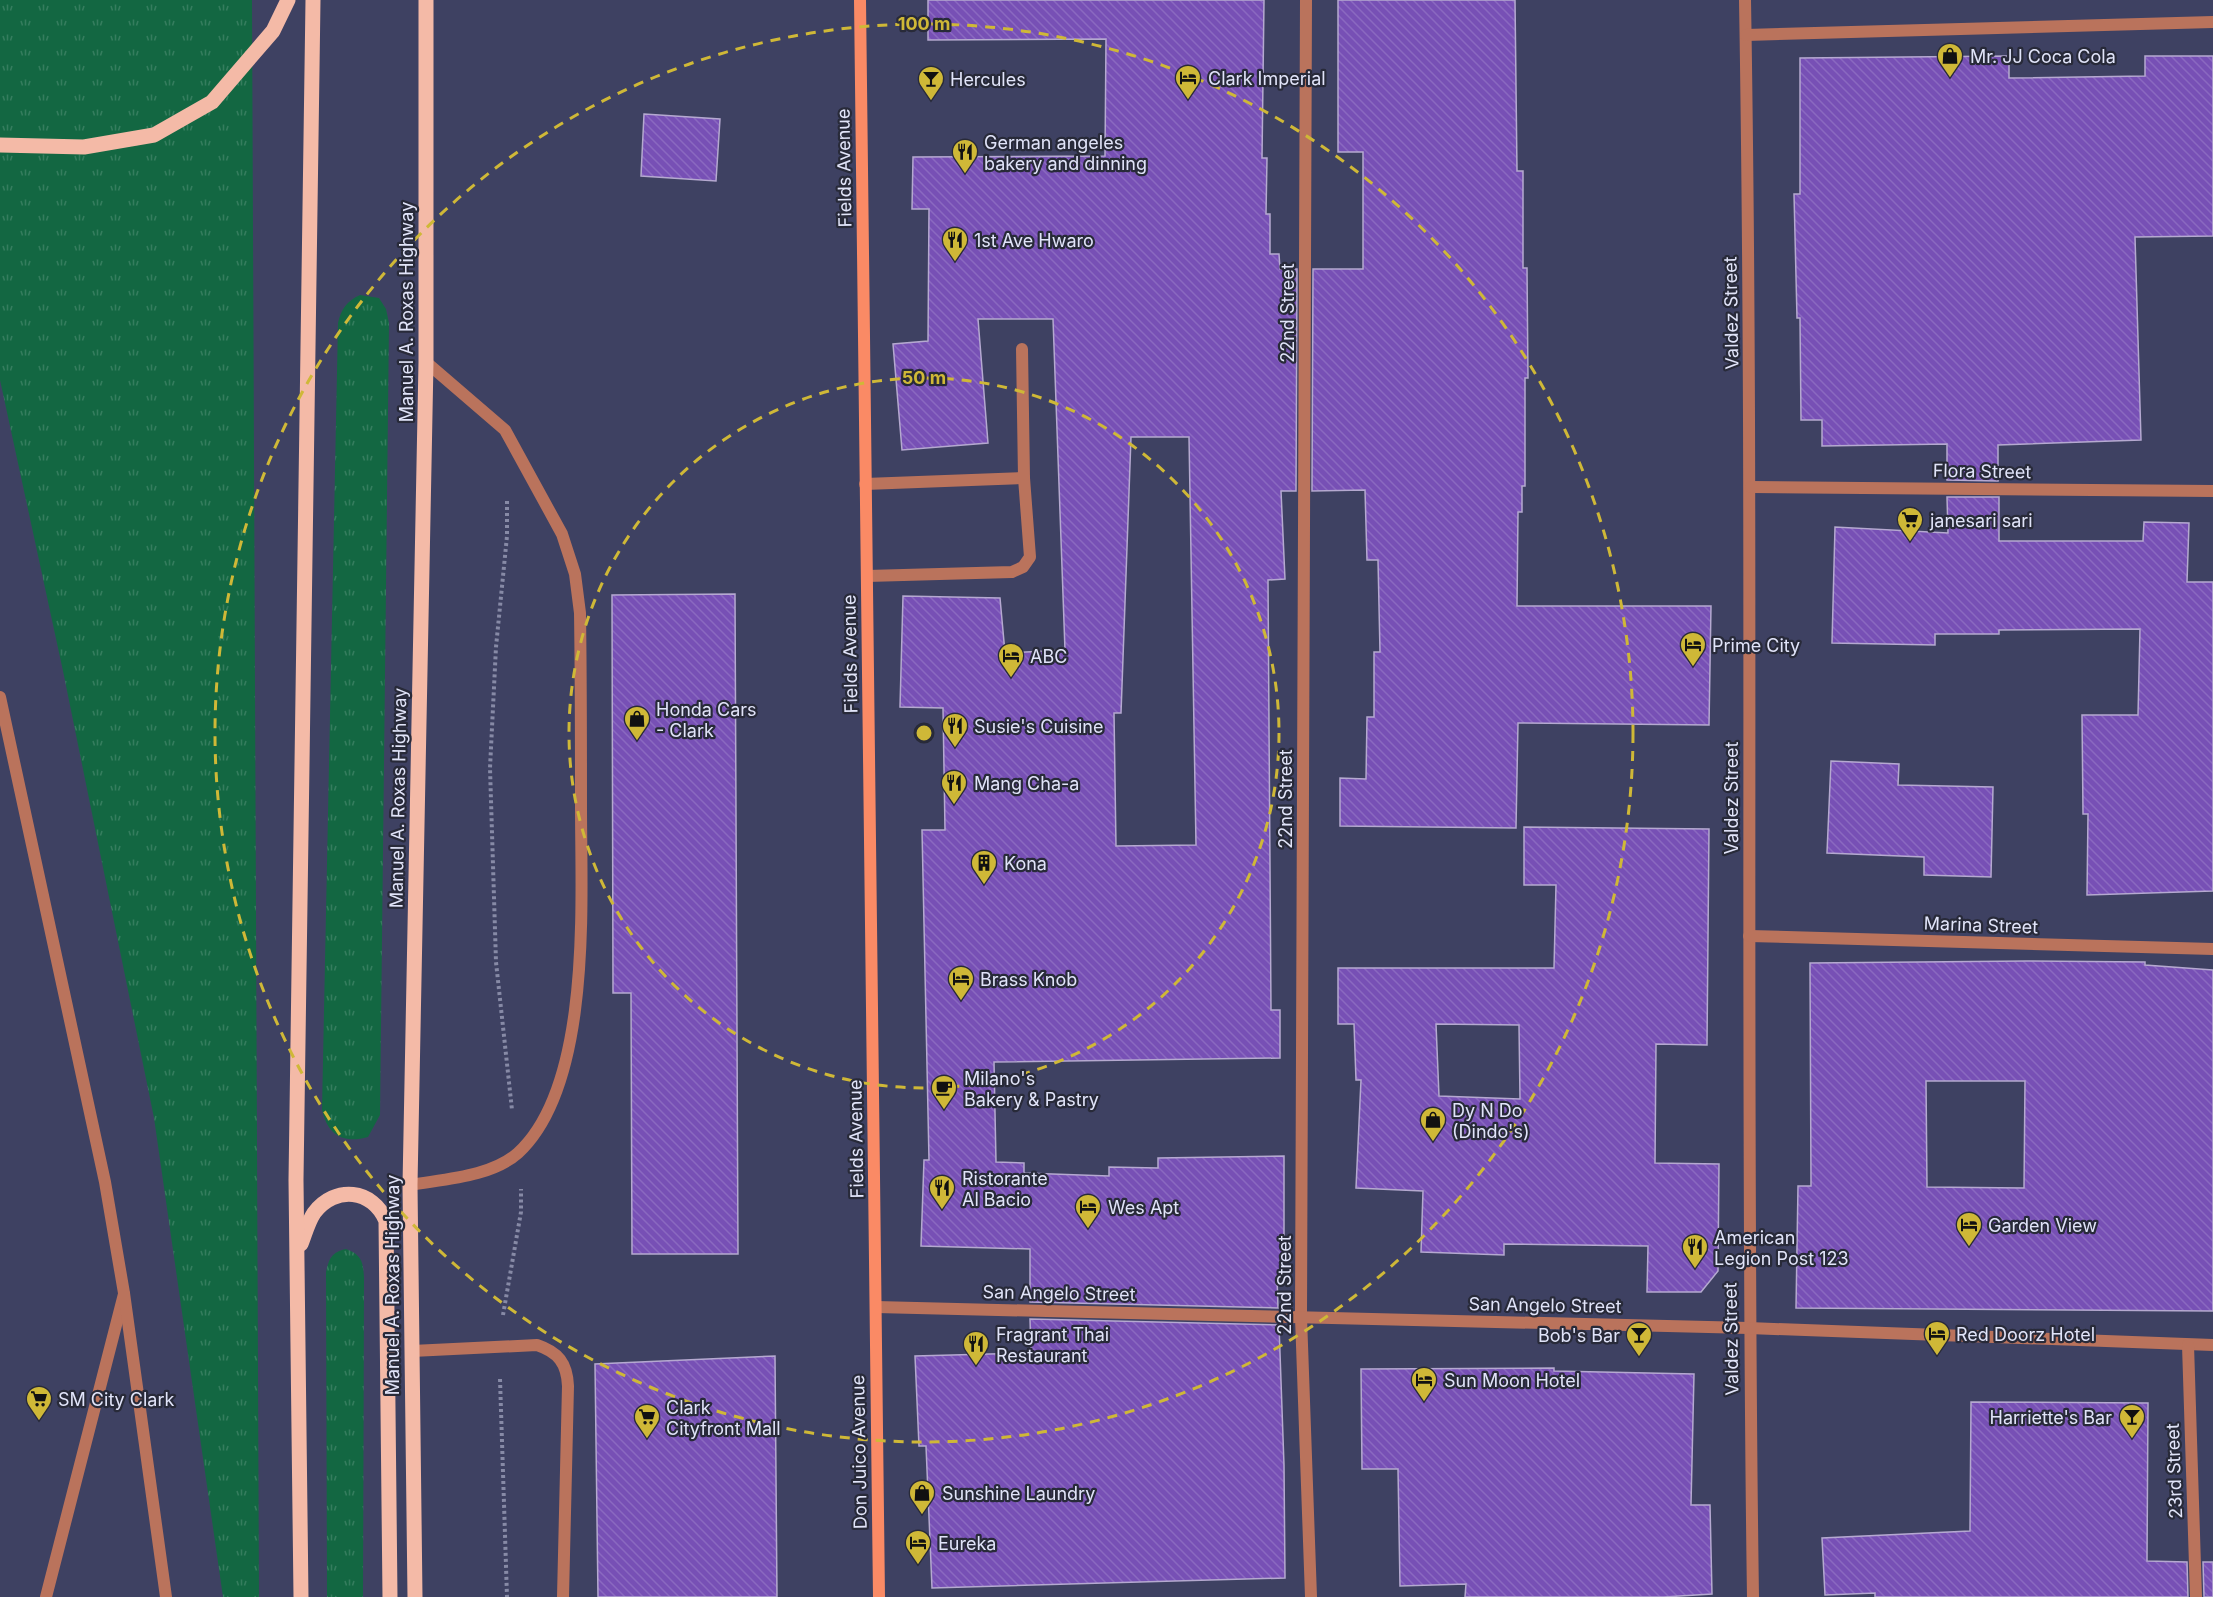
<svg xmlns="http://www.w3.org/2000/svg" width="2213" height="1597" font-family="Inter,sans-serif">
  <defs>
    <pattern id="grass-tufts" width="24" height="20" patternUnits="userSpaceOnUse" patternTransform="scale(1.5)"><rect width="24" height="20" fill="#136742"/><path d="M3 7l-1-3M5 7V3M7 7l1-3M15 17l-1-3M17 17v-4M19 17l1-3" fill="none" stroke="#357d5e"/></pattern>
    <pattern id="building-back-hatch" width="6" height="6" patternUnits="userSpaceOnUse" patternTransform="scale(1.5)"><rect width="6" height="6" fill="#7750b5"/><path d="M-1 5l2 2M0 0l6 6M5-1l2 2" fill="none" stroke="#8a69c0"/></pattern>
  </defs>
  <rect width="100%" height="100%" fill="#3e4162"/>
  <!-- grass -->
  <g fill="url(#grass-tufts)">
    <polygon points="0,0 252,0 259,1597 223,1597 154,1118 63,671 0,380"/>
    <path d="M 360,295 L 379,298 L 386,309 L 389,323 L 380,1115 L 368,1137 C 343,1144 327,1135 322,1109 L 338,323 C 341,309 347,301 360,295 Z"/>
    <path d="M 346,1249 C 362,1255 363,1262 364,1278 L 363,1597 L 327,1597 L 326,1272 C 329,1258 332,1252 346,1249 Z"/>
  </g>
  <!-- building -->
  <g fill="url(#building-back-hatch)" stroke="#b5a9d0" stroke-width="1.5" fill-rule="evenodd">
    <path d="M 928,0 L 1264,0 L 1262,158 L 1267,158 L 1266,214 L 1270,214 L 1270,254 L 1279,254 L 1280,269 L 1297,269 L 1296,491 L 1281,491 L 1285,579 L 1268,580 L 1271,1010 L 1280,1010 L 1280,1058 L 994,1062 L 996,1162 L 1024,1163 L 1024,1173 L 1109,1176 L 1109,1167 L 1158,1168 L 1158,1158 L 1284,1156 L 1284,1276 L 1277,1276 L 1278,1308 L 1030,1302 L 1030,1249 L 921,1246 L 924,1160 L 929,1160 L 922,830 L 945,830 L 943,708 L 900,707 L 903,596 L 1000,598 L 1005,653 L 1065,650 L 1053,319 L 978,319 L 988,443 L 902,450 L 893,344 L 928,341 L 929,209 L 912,209 L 913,157 L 1105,156 L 1106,39 L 928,40 ZM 1131,437 L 1189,437 L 1196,845 L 1116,846 L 1114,713 L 1121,713 Z"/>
    <polygon points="1338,0 1515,0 1517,171 1523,171 1523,268 1527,268 1528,378 1525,378 1525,486 1522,486 1522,512 1518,512 1517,606 1711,606 1709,725 1518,723 1516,828 1340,826 1340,778 1366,779 1367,717 1374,717 1374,652 1380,652 1378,560 1367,560 1365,490 1312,491 1313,269 1363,269 1363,152 1338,152"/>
    <polygon points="2009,56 2009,78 2145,76 2145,56 2213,56 2213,236 2135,237 2141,440 1998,445 1998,481 1947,480 1947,444 1822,446 1822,420 1801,420 1800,318 1797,318 1794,194 1800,194 1800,58"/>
    <polygon points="644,114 720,119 716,181 641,176"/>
    <polygon points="1947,497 1999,497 1999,541 2143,541 2144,522 2189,523 2187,582 2213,582 2213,891 2087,895 2088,814 2083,814 2082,715 2138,715 2140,629 1999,630 1999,634 1935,634 1935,645 1832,643 1835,527 1948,533"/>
    <polygon points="735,594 738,1254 632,1254 631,993 613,993 612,595"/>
    <polygon points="1831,761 1899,764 1898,785 1993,787 1991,877 1924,875 1924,857 1827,853"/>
    <path d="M 1524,827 L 1709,829 L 1707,1045 L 1656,1044 L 1655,1163 L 1719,1164 L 1718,1271 L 1701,1292 L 1647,1292 L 1648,1246 L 1504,1244 L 1504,1255 L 1421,1252 L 1423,1191 L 1356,1188 L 1361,1080 L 1356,1080 L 1354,1024 L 1338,1024 L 1338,968 L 1554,968 L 1556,885 L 1524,885 ZM 1436,1024 L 1519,1025 L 1520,1099 L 1439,1096 Z"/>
    <path d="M 2027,961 L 2145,962 L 2145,965 L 2213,970 L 2213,1311 L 1796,1308 L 1798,1186 L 1811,1186 L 1810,963 ZM 1926,1081 L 2025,1081 L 2024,1188 L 1927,1187 Z"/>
    <polygon points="1030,1319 1279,1325 1284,1465 1285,1578 932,1588 926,1446 919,1446 915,1356 1031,1353"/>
    <polygon points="775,1356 777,1597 598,1597 595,1364"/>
    <polygon points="1554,1368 1554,1371 1694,1374 1691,1505 1710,1505 1712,1594 1664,1597 1465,1597 1466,1584 1400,1586 1398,1469 1362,1469 1361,1369"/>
    <polygon points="1971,1402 2148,1403 2147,1561 2187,1562 2188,1597 1875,1597 1875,1593 1825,1595 1822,1538 1970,1531"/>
    <polygon points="2203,1562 2213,1562 2213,1597 2204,1597"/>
  </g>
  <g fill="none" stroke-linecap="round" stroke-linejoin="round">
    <!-- path -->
    <g stroke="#878aa6" stroke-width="4" stroke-dasharray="3 3" stroke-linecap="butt">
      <polyline points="507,501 507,536 496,647 490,768 496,962 512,1110"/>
      <polyline points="503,1315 521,1212 521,1189"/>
      <polyline points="500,1379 507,1597"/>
    </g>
    <!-- lane -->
    <g stroke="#ba735c" stroke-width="12">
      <polyline points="865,484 1024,478"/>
      <polyline points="867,576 1012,572 1023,567 1030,557 1024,478 1022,349"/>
      <path d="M 410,1185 C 444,1179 491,1177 518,1153 C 592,1085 581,902 581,808 C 581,743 581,678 580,613 L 575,574 L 562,534 L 505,430 L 426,362"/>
      <path d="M 412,1351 L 537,1345 C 558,1352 567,1363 568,1386 L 563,1597"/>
      <polyline points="46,1597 124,1294"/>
    </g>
    <!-- street -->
    <g stroke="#ba735c" stroke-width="12">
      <polyline points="1306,0 1301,1317 1311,1597"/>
      <path d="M 1745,0 C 1754,532 1745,1065 1753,1597"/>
      <polyline points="1746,35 2213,22"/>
      <polyline points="1751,487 2213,491"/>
      <polyline points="0,697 105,1182 124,1293 166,1597"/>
      <polyline points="1749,936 2213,949"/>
      <polyline points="876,1307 1749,1328 2213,1345"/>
      <polyline points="2188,1345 2196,1597"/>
    </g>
    <!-- secondary -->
    <polyline stroke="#fa8a65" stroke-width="12" points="860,0 879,1597"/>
    <!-- primary -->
    <g stroke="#f4baa7" stroke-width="15">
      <polyline points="0,145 84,147 154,135 212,102 273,31 288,0"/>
      <path d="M 301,1244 C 305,1234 308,1222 314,1213 C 335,1185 373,1189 386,1221 L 390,1597"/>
      <polyline points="301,1597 296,1180 313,0"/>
      <polyline points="415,1597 410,1185 426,362 426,0"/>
    </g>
  </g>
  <!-- distance rings -->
  <g fill="none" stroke="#cfb837" stroke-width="3" stroke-dasharray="10 8">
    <circle cx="924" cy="733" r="355"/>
    <circle cx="924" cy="733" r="709"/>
  </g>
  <!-- icons -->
  <defs>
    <symbol id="shop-pin" viewBox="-11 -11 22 30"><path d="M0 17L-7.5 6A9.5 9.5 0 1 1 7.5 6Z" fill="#cfb837" stroke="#282a39"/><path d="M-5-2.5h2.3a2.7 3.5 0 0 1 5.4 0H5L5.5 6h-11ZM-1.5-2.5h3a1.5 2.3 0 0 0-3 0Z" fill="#111"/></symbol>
    <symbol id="hotel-pin" viewBox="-11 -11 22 30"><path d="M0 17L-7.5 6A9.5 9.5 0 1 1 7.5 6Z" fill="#cfb837" stroke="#282a39"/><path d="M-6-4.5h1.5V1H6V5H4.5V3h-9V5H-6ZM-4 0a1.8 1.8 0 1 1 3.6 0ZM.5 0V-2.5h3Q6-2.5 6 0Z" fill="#111"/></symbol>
    <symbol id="bar-pin" viewBox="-11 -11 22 30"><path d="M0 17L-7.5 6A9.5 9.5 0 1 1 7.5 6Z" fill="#cfb837" stroke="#282a39"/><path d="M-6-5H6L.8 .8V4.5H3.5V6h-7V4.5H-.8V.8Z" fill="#111"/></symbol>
    <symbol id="restaurant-pin" viewBox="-11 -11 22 30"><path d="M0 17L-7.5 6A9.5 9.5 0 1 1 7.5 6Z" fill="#cfb837" stroke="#282a39"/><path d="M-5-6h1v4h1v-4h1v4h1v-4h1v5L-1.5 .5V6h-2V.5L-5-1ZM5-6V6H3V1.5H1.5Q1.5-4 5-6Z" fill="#111"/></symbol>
    <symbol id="supermarket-pin" viewBox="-11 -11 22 30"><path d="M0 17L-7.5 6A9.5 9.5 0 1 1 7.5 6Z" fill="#cfb837" stroke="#282a39"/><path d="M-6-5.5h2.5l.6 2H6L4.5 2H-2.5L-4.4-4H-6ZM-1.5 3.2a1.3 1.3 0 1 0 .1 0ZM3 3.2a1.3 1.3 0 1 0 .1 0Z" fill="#111"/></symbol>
    <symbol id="building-pin" viewBox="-11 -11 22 30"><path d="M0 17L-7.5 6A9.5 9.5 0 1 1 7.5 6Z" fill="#cfb837" stroke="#282a39"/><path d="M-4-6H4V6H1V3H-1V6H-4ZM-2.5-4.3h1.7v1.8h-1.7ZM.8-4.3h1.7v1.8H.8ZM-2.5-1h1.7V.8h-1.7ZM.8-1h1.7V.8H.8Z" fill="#111"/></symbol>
    <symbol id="cafe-pin" viewBox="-11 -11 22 30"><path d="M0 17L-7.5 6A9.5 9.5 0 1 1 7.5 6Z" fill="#cfb837" stroke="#282a39"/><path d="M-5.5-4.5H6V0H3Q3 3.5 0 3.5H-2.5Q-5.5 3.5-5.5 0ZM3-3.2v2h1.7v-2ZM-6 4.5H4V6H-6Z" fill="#111"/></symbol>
  </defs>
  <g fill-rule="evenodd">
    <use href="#shop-pin" x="1935" y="41" width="30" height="40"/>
    <use href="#hotel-pin" x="1173" y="63" width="30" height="40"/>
    <use href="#bar-pin" x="916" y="64" width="30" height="40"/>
    <use href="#restaurant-pin" x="950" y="137" width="30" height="40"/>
    <use href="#restaurant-pin" x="940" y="225" width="30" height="40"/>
    <use href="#supermarket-pin" x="1895" y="505" width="30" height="40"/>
    <use href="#hotel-pin" x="1678" y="630" width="30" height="40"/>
    <use href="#hotel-pin" x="996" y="641" width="30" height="40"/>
    <use href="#shop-pin" x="622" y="704" width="30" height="40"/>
    <use href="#restaurant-pin" x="940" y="711" width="30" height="40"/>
    <use href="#restaurant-pin" x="939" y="768" width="30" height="40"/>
    <use href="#building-pin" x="969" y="848" width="30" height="40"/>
    <use href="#hotel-pin" x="946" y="964" width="30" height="40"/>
    <use href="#cafe-pin" x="929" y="1073" width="30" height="40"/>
    <use href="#shop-pin" x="1418" y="1105" width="30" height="40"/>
    <use href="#restaurant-pin" x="927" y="1173" width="30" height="40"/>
    <use href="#hotel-pin" x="1073" y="1192" width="30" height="40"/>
    <use href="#hotel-pin" x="1954" y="1210" width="30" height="40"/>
    <use href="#restaurant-pin" x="1680" y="1232" width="30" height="40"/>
    <use href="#hotel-pin" x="1922" y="1319" width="30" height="40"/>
    <use href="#bar-pin" x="1624" y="1320" width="30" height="40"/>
    <use href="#restaurant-pin" x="961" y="1329" width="30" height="40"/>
    <use href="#hotel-pin" x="1409" y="1365" width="30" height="40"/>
    <use href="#supermarket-pin" x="24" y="1384" width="30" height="40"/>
    <use href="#supermarket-pin" x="632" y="1402" width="30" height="40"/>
    <use href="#bar-pin" x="2117" y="1402" width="30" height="40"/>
    <use href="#shop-pin" x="907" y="1478" width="30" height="40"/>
    <use href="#hotel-pin" x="903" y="1528" width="30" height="40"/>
  </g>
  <g text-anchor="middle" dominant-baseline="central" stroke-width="4.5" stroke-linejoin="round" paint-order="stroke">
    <!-- poi labels -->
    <g font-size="18" fill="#e1e4f9" stroke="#282a39" text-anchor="start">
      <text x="1970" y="56">Mr. JJ Coca Cola</text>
      <text x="1208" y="78">Clark Imperial</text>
      <text x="950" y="79">Hercules</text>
      <text x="984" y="142">German angeles<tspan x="984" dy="21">bakery and dinning</tspan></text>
      <text x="974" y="240">1st Ave Hwaro</text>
      <text x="1930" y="520">janesari sari</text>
      <text x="1712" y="645">Prime City</text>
      <text x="1030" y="656">ABC</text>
      <text x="656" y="709">Honda Cars<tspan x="656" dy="21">- Clark</tspan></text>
      <text x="974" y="726">Susie's Cuisine</text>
      <text x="974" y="783">Mang Cha-a</text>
      <text x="1004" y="863">Kona</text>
      <text x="980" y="979">Brass Knob</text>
      <text x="964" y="1078">Milano's<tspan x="964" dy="21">Bakery &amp; Pastry</tspan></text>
      <text x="1452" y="1110">Dy N Do<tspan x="1452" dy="21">(Dindo's)</tspan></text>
      <text x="962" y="1178">Ristorante<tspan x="962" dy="21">Al Bacio</tspan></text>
      <text x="1108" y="1207">Wes Apt</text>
      <text x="1988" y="1225">Garden View</text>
      <text x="1714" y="1237">American<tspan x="1714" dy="21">Legion Post 123</tspan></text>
      <text x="996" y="1334">Fragrant Thai<tspan x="996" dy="21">Restaurant</tspan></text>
      <text x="1956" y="1334">Red Doorz Hotel</text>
      <text x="1620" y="1335" text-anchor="end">Bob's Bar</text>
      <text x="1444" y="1380">Sun Moon Hotel</text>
      <text x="58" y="1399">SM City Clark</text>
      <text x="666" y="1407">Clark<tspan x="666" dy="21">Cityfront Mall</tspan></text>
      <text x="2112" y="1417" text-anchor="end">Harriette's Bar</text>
      <text x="942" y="1493">Sunshine Laundry</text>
      <text x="938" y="1543">Eureka</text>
    </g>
    <!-- street labels -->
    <g font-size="18" fill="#e1e4f9" stroke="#282a39">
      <text transform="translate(844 168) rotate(-91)">Fields Avenue</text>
      <text transform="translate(406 312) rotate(-90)">Manuel A. Roxas Highway</text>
      <text transform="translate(1287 313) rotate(-90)">22nd Street</text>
      <text transform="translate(1731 313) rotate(-91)">Valdez Street</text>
      <text transform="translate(1982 471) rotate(1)">Flora Street</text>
      <text transform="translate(850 654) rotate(-91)">Fields Avenue</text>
      <text transform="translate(398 798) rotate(-89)">Manuel A. Roxas Highway</text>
      <text transform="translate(1731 798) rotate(-90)">Valdez Street</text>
      <text transform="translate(1285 799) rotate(-90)">22nd Street</text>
      <text transform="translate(1981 925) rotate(2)">Marina Street</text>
      <text transform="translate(856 1139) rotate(-91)">Fields Avenue</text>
      <text transform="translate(392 1285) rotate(-90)">Manuel A. Roxas Highway</text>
      <text transform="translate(1284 1285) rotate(-90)">22nd Street</text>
      <text transform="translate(1059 1293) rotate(1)">San Angelo Street</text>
      <text transform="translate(1545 1305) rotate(1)">San Angelo Street</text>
      <text transform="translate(1731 1339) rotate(-91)">Valdez Street</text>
      <text transform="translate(859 1452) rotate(-91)">Don Juico Avenue</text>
      <text transform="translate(2174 1471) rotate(-92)">23rd Street</text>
    </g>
  </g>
  <circle cx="924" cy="733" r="9" fill="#cfb837" stroke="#282a39" stroke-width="3"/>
  <g font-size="18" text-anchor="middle" font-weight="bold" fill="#cfb837" stroke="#282a39" stroke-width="4.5" stroke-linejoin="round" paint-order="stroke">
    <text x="924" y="30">100 m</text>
    <text x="924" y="384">50 m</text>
  </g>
</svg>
